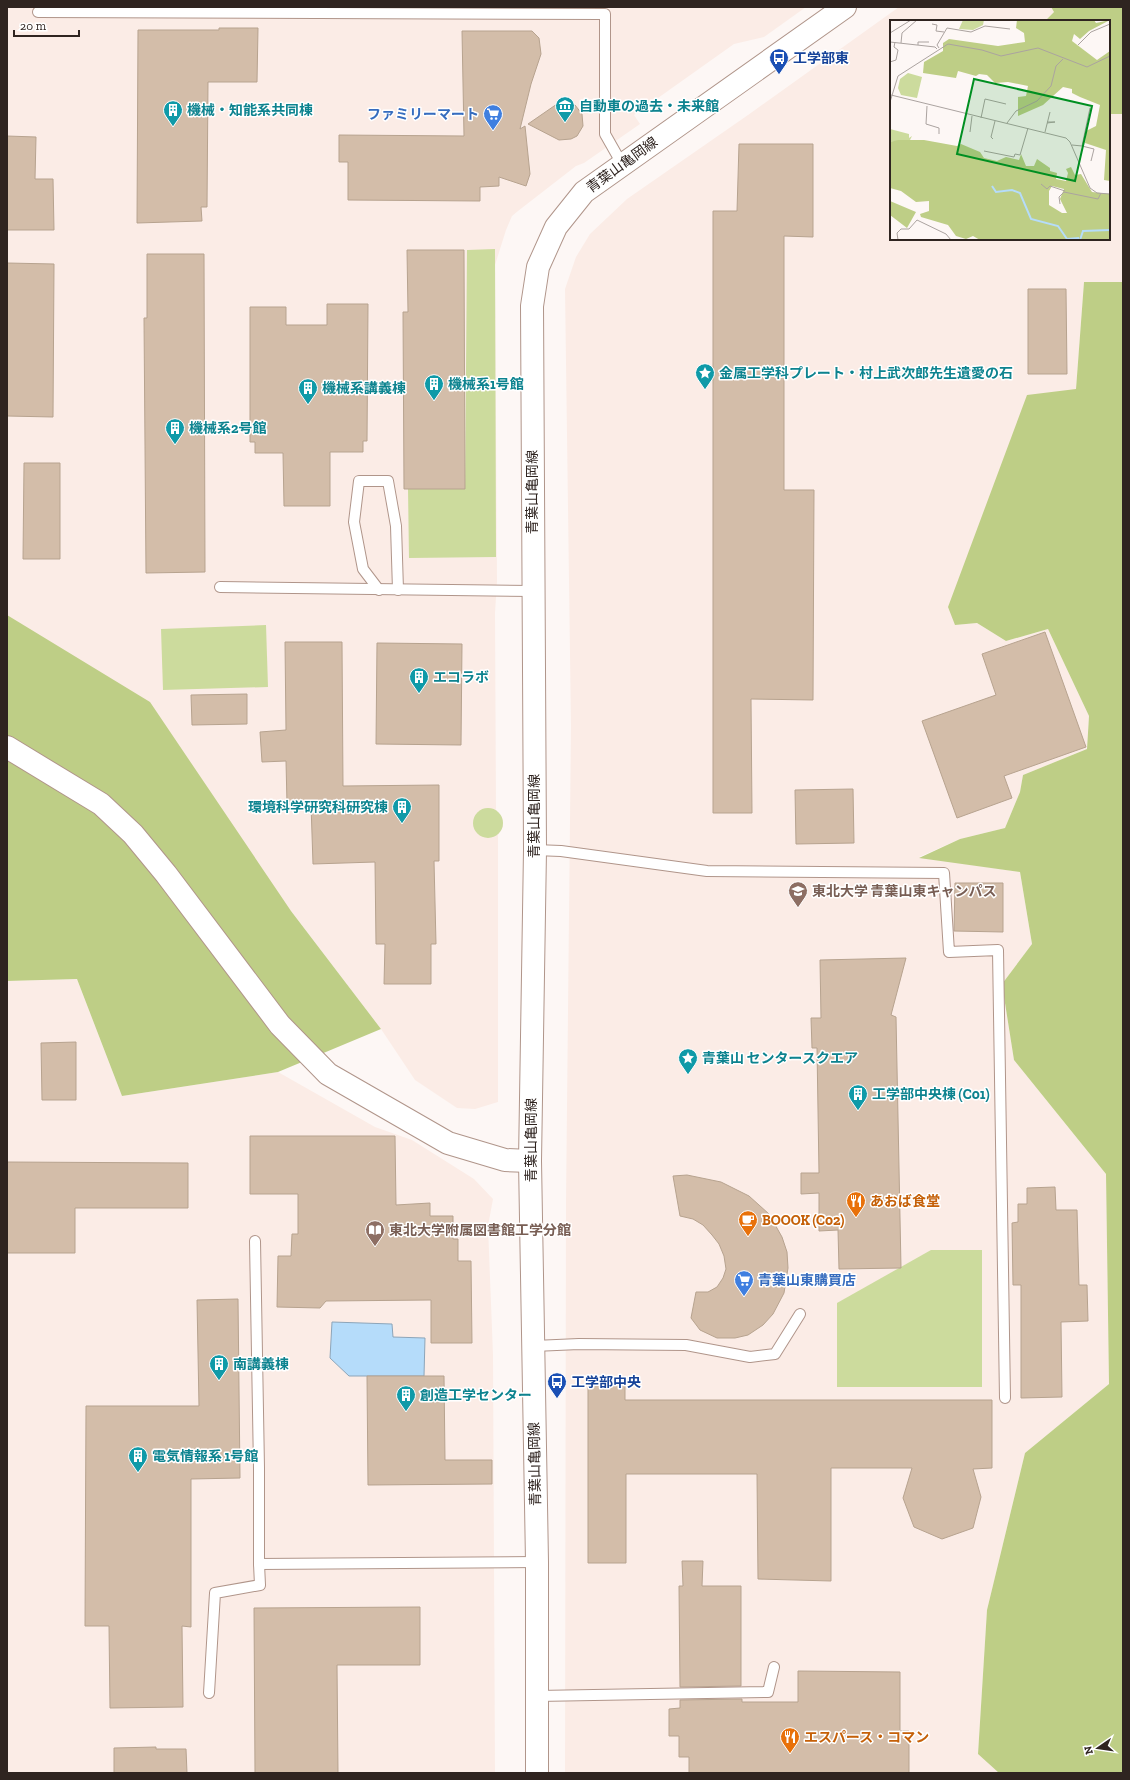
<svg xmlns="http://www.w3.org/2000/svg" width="1130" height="1780" font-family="'Zilla Slab','Noto Sans JP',serif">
  <rect width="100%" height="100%" fill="#fdf7f5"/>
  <!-- built -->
  <g fill="#fbece6">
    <polygon points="7,7 806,7 764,37 734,44 634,115 640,124 584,163 576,166 518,211 512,216 506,230 495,265 497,581 495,613 496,810 502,817 503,822 503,827 498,835 498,1102 475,1109 457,1108 415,1080 381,1029 291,911 7,615"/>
    <polygon points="899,7 1051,7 1054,12 1045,21 891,21 891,239 1109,239 1109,114 1123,114 1123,282 1084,282 1076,389 955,625 977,623 1006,641 1048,629 1089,716 1087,749 1023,775 1020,792 1005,828 960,839 919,857 1020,872 1032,944 1002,984 1014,1060 1106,1174 1109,1384 1025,1453 987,1610 978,1754 999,1773 565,1773 566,1202 571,726 565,289 576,257 590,234 627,199 748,115"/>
    <polygon points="77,979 122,1096 278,1072 375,1127 412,1140 474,1179 493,1199 488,1226 493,1355 495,1773 7,1773 7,981"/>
  </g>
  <!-- green -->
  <g fill="#ccdb9d">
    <polygon points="495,249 496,557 409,558 408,489 465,489 467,250"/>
    <polygon points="266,625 268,687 163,690 161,629"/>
    <circle cx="488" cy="823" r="15"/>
    <polygon points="931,1250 982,1250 982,1387 837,1387 837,1303"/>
  </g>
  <!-- forest -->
  <g fill="#bece86">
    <polygon points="1051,7 1123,7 1123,114 1109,114 1109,21 1045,21 1054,12"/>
    <polygon points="1084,282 1123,282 1123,1773 999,1773 978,1754 987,1610 1025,1453 1109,1384 1106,1174 1014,1060 1002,984 1032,944 1020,872 919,858 960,839 1005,828 1020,792 1023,775 1087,749 1089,716 1048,629 1006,641 977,623 955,625 948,607 1027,395 1076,389"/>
    <polygon points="7,615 150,702 291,911 381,1029 278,1072 122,1096 77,979 7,981"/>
  </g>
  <!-- water -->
  <polygon fill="#b5dcfa" stroke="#8da5b9" points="332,1322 392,1324 393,1337 425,1338 424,1376 349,1376 330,1358"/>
  <!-- building -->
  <g fill="#d3bda9" stroke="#b7a38f">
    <polygon points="219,28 258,28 257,82 208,82 207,207 201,207 202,221 137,223 138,30 219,30"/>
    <polygon points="462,31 532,31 539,38 541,54 531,84 520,129 525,126 530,174 526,186 499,177 499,186 480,187 480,201 348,200 348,162 339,162 339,135 464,136"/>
    <polygon points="563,103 575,105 582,114 583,126 577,136 571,139 559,140 528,124 557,104"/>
    <polygon points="7,136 36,137 35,179 53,179 54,230 7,230"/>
    <polygon points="739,144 813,144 813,237 784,236 784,490 814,490 813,700 751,699 752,813 713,813 713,211 737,211"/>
    <polygon points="407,250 464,250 465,489 404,489 403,312 408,312"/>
    <polygon points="147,254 204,254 205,572 146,573 144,318 147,318"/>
    <polygon points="7,263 54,264 53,417 7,416"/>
    <polygon points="1028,289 1066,289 1067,374 1028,374"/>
    <polygon points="327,304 368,304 367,441 363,441 363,452 330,452 330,506 284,506 283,453 255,453 255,442 250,442 250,307 286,307 286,325 327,325"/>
    <polygon points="24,463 60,463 60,559 23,559"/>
    <polygon points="1045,632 1086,747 1004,776 1012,798 957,818 922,721 996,695 982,654"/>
    <polygon points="285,642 342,642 343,786 439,785 439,861 434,861 436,944 431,944 431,984 384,984 385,944 376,944 375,862 313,864 311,804 287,804 286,761 262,762 260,732 286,730"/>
    <polygon points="377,643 462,644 461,745 376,744"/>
    <polygon points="247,694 247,724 192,725 191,695"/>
    <polygon points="853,789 854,843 796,844 795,790"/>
    <polygon points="955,883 1003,883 1003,932 954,931"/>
    <polygon points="906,958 891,1015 896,1017 901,1268 839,1269 838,1230 819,1231 819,1193 801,1194 801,1173 819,1173 817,1048 812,1048 811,1018 821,1018 820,960"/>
    <polygon points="76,1042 76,1100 42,1100 41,1043"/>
    <polygon points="250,1136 395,1136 396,1205 430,1203 430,1216 453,1216 453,1239 458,1239 458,1261 471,1261 472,1343 431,1343 431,1300 326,1301 320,1308 277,1307 278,1256 291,1256 292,1234 298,1234 298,1194 250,1194"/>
    <polygon points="7,1162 188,1163 188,1208 75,1208 75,1253 7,1253"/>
    <polygon points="687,1175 721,1182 749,1196 769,1214 782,1237 787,1252 788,1268 784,1293 773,1314 763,1325 748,1335 735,1338 717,1338 700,1330 691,1318 696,1292 708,1292 717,1287 723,1278 726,1269 724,1256 719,1244 712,1235 703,1225 693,1219 680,1216 673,1176"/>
    <polygon points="1055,1187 1056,1210 1077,1210 1079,1285 1087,1285 1088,1321 1061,1322 1062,1397 1021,1398 1021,1285 1013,1285 1012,1223 1018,1222 1018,1204 1027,1204 1027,1188"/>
    <polygon points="238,1299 240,1478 191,1479 191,1627 182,1626 183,1707 110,1708 109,1626 85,1626 86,1406 199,1406 197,1300"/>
    <polygon points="367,1376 444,1376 445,1460 492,1460 492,1484 368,1485"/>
    <polygon points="588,1377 625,1377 625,1400 992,1400 992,1468 973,1469 981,1497 973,1528 942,1539 914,1527 903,1498 912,1468 831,1468 831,1581 758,1579 757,1474 626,1474 626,1563 588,1563"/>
    <polygon points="682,1561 703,1561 702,1586 741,1586 741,1686 680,1687 679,1586 683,1586"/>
    <polygon points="420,1607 420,1665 337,1665 338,1773 255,1773 254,1608"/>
    <polygon points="798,1671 900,1672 900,1731 909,1731 909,1773 689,1773 689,1757 679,1757 679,1736 669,1736 669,1709 680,1708 680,1700 742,1699 742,1702 798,1702"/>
    <polygon points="156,1747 156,1749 186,1749 187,1773 114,1773 114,1748"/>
  </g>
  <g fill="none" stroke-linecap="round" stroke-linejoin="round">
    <defs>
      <g id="service">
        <polyline points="38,12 605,14 605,134 622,164"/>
        <polyline points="220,587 533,591"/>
        <polyline points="379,590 363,569 354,522 359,481 388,481 396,526 398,590"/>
        <polyline points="535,850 561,851 707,871 944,873 949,952 998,950 1005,1398"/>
        <polyline points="255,1241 259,1468 259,1564 537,1562"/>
        <polyline points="534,1346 579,1344 686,1345 750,1357 775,1354 800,1314"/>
        <polyline points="209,1693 215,1593 260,1585 259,1564"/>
        <polyline points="537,1696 768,1692 774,1667"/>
      </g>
      <g id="tertiary">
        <polyline points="7,747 101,804 133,834 166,874 280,1025 328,1074 448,1143 505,1160 530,1161"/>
        <polyline points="537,1773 537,1562 530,1161 535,850 532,306 538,267 556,227 584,192 845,7"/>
      </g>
    </defs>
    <!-- service casing -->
    <use href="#service" stroke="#b0958a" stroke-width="12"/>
    <!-- tertiary casing -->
    <use href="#tertiary" stroke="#b0958a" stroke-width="24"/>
    <!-- service -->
    <use href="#service" stroke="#fff" stroke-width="10"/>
    <!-- tertiary -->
    <use href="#tertiary" stroke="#fff" stroke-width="22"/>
  </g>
  <!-- icons -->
  <defs>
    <symbol id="bus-pin" viewBox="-11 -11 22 30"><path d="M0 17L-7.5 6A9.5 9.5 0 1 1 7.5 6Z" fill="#1a4fb4" stroke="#fff"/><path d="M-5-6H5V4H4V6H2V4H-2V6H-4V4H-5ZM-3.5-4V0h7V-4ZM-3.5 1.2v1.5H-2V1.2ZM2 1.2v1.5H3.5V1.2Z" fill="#fff"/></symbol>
    <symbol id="museum-pin" viewBox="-11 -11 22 30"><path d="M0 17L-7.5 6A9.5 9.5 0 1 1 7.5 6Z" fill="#0f9aa8" stroke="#fff"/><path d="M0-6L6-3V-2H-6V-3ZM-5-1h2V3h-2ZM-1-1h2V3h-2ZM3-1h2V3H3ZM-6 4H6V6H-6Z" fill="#fff"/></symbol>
    <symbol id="building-pin" viewBox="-11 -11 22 30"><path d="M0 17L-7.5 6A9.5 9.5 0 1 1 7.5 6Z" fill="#0f9aa8" stroke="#fff"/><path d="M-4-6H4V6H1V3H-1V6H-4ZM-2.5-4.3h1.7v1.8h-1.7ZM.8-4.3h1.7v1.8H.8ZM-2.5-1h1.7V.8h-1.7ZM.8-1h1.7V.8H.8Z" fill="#fff"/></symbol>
    <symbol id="supermarket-pin" viewBox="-11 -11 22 30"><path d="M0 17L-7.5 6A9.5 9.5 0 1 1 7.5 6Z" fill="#3f7fe0" stroke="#fff"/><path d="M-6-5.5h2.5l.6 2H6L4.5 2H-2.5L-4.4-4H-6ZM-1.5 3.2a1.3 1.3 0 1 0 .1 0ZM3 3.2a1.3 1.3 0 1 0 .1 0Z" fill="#fff"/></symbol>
    <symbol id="sight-pin" viewBox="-11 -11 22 30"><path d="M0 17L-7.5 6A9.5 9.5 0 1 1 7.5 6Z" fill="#0f9aa8" stroke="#fff"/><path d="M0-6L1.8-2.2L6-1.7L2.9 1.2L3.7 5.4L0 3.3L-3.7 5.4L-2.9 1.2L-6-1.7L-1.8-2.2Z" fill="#fff"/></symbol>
    <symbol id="university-pin" viewBox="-11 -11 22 30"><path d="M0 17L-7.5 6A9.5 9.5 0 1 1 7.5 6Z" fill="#8d6e63" stroke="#fff"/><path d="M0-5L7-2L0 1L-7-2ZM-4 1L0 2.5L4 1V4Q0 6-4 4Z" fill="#fff"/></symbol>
    <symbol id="restaurant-pin" viewBox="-11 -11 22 30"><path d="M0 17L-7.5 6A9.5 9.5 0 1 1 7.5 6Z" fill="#e8710a" stroke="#fff"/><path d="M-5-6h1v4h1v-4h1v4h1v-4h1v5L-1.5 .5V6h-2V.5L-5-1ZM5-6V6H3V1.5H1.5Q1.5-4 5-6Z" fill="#fff"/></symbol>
    <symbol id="cafe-pin" viewBox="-11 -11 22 30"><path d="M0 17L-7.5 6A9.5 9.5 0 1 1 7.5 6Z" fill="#e8710a" stroke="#fff"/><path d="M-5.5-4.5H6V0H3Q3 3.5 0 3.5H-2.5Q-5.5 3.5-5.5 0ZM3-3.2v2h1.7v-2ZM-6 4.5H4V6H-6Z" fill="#fff"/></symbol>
    <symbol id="library-pin" viewBox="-11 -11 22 30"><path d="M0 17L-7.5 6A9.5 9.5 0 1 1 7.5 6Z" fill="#8d6e63" stroke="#fff"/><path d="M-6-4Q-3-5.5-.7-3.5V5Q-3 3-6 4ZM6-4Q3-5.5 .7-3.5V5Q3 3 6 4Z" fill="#fff"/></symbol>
  </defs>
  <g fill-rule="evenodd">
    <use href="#bus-pin" x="768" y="47" width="22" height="30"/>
    <use href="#museum-pin" x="554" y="95" width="22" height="30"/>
    <use href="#building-pin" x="162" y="99" width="22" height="30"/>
    <use href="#supermarket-pin" x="482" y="103" width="22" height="30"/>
    <use href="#sight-pin" x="694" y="362" width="22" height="30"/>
    <use href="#building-pin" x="423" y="373" width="22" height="30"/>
    <use href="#building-pin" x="297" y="377" width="22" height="30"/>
    <use href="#building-pin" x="164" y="417" width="22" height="30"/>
    <use href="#building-pin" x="408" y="666" width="22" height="30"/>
    <use href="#building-pin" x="391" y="796" width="22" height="30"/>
    <use href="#university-pin" x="787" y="880" width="22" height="30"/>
    <use href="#sight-pin" x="677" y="1047" width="22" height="30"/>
    <use href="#building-pin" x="847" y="1083" width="22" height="30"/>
    <use href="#restaurant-pin" x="845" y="1190" width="22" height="30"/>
    <use href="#cafe-pin" x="737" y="1209" width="22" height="30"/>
    <use href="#library-pin" x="364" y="1219" width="22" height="30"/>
    <use href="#supermarket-pin" x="733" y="1269" width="22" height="30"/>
    <use href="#building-pin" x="208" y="1353" width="22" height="30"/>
    <use href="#bus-pin" x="546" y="1371" width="22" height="30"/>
    <use href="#building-pin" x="395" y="1384" width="22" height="30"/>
    <use href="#building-pin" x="127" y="1445" width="22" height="30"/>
    <use href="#restaurant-pin" x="779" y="1726" width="22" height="30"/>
  </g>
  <g text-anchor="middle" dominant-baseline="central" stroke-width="3" stroke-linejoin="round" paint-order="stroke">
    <!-- transit labels -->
    <g font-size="14" font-weight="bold" fill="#164399" stroke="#fff" text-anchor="start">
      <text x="793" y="58">工学部東</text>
      <text x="571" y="1382">工学部中央</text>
    </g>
    <!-- culture labels -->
    <g font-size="14" font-weight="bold" fill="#0d838f" stroke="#fff" text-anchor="start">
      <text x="579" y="106">自動車の過去・未来館</text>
      <text x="187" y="110">機械・知能系共同棟</text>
      <text x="719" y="373">金属工学科プレート・村上武次郎先生遺愛の石</text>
      <text x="448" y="384">機械系1号館</text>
      <text x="322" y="388">機械系講義棟</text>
      <text x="189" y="428">機械系2号館</text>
      <text x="433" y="677">エコラボ</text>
      <text x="388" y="807" text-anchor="end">環境科学研究科研究棟</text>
      <text x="702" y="1058">青葉山 センタースクエア</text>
      <text x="872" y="1094">工学部中央棟 (C01)</text>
      <text x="233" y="1364">南講義棟</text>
      <text x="420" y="1395">創造工学センター</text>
      <text x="152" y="1456">電気情報系 1号館</text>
    </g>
    <!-- shop labels -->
    <g font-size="14" font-weight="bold" fill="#366cbe" stroke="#fff" text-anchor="end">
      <text x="479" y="114">ファミリーマート</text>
      <text x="758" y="1280" text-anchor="start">青葉山東購買店</text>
    </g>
    <!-- street labels -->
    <g font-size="14" fill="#2f2420" stroke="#fff">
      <text transform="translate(622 165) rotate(-36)">青葉山亀岡線</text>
      <text transform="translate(532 492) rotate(-90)">青葉山亀岡線</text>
      <text transform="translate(534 816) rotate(-90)">青葉山亀岡線</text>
      <text transform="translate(531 1140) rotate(-90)">青葉山亀岡線</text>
      <text transform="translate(535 1464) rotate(-91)">青葉山亀岡線</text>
    </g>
    <!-- education labels -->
    <g font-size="14" font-weight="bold" fill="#785e54" stroke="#fff" text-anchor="start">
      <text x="812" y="891">東北大学 青葉山東キャンパス</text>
      <text x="389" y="1230">東北大学附属図書館工学分館</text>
    </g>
    <!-- food labels -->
    <g font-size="14" font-weight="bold" fill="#c56008" stroke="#fff" text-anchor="start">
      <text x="870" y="1201">あおば食堂</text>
      <text x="762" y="1220">BOOOK (C02)</text>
      <text x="804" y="1737">エスパース・コマン</text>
    </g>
  </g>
  <!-- overview -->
  <g transform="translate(890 20)">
    <rect width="220" height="220" fill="#fdf7f5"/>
    <path d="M 73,0 L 94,0 L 93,5 L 83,10 L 69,9 ZM 18,53 L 32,57 L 27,78 L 11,75 L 8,68 L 10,59 ZM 0,109 L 19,114 L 19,118 L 22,116 L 20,120 L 0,122 Z" fill="#ccdb9d"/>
    <path d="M 127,0 L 204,0 L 206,3 L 220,0 L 199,11 L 190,19 L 184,14 L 182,21 L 207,40 L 220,31 L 220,161 L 214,160 L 216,130 L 195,123 L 196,111 L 206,106 L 210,85 L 190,77 L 182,73 L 182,69 L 173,67 L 153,85 L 128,96 L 128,77 L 136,76 L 138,66 L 118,62 L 105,63 L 97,55 L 89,54 L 86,56 L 68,51 L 66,58 L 33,53 L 34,42 L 53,31 L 53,23 L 59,19 L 108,26 L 135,22 L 134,13 L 126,8 ZM 8,120 L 34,120 L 67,126 L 71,124 L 90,132 L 94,138 L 107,141 L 116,137 L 129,140 L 131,134 L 136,146 L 144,146 L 147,139 L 160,148 L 160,151 L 167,153 L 166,159 L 176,161 L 178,153 L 176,149 L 181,147 L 185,155 L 191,154 L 202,172 L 220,174 L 220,220 L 90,220 L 83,216 L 76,219 L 66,216 L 58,205 L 31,197 L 30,194 L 39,191 L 39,181 L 26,182 L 11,171 L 0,168 L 0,122 ZM 162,166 L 174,169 L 170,179 L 177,193 L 172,193 L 159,185 L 159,171 ZM 0,181 L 26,192 L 17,208 L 0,195 Z" fill="#bece86" fill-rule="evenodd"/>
    <path fill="none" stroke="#b5dcfa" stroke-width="2" d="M 102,166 L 106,172 L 122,170 L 130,173 L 141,199 L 168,206 L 177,219 L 189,218M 190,220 L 193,211 L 220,210"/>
    <path fill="none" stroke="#aba3a0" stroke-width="1" d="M 42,4 L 47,5 L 46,11 L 54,12M 0,13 L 21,0M 0,22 L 45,27 L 47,29M 11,23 L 12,13 L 27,0M 28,25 L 28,22 L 39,22M 188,25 L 201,12 L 220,4M 49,28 L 47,25 L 57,8 L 81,12 L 95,6 L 120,9M 0,42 L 6,40 L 8,30 L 4,27 L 5,22M 1,75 L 176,118 L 180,122 L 200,168 L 207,173 L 220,174M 0,82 L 8,56 L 58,24 L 92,30 L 111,36 L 148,28 L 197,47 L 220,36M 37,86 L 36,104 L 49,108 L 49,114M 91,98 L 95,79 L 116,84M 157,102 L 165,102 L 157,103M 117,103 L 126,91 L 147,81 L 161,66 L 166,46 L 173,39M 80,112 L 82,96M 155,112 L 160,92M 103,119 L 101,117 L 105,101M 182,125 L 192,126 L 200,88M 192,126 L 204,129 L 201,141M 94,131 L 124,137 L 125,134 L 130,135 L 138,108M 151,164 L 157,169 L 160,166 L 175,171M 170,184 L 169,177 L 174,172 L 208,179 L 211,173M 8,220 L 7,213 L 11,209 L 19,209 L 27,200 L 56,214 L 61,220"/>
    <path fill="#008f21" fill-opacity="0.15" stroke="#008f21" stroke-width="2" d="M 84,59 L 202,86 L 185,161 L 67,134 Z"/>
    <rect width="220" height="220" fill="none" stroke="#2f2420" stroke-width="2"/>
  </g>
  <!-- border -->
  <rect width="1130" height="1780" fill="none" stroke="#2f2420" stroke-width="16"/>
  <!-- north arrow -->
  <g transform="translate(1098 1748) rotate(257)" stroke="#ffffff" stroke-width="3" paint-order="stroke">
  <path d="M0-3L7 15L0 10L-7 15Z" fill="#2f2420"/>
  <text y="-6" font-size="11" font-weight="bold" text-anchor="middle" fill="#2f2420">N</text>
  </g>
  <!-- scale -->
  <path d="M14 30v6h65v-6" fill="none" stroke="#2f2420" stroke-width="2"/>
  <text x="20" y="30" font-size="12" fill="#2f2420" stroke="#ffffff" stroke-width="3" paint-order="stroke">20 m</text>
</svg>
